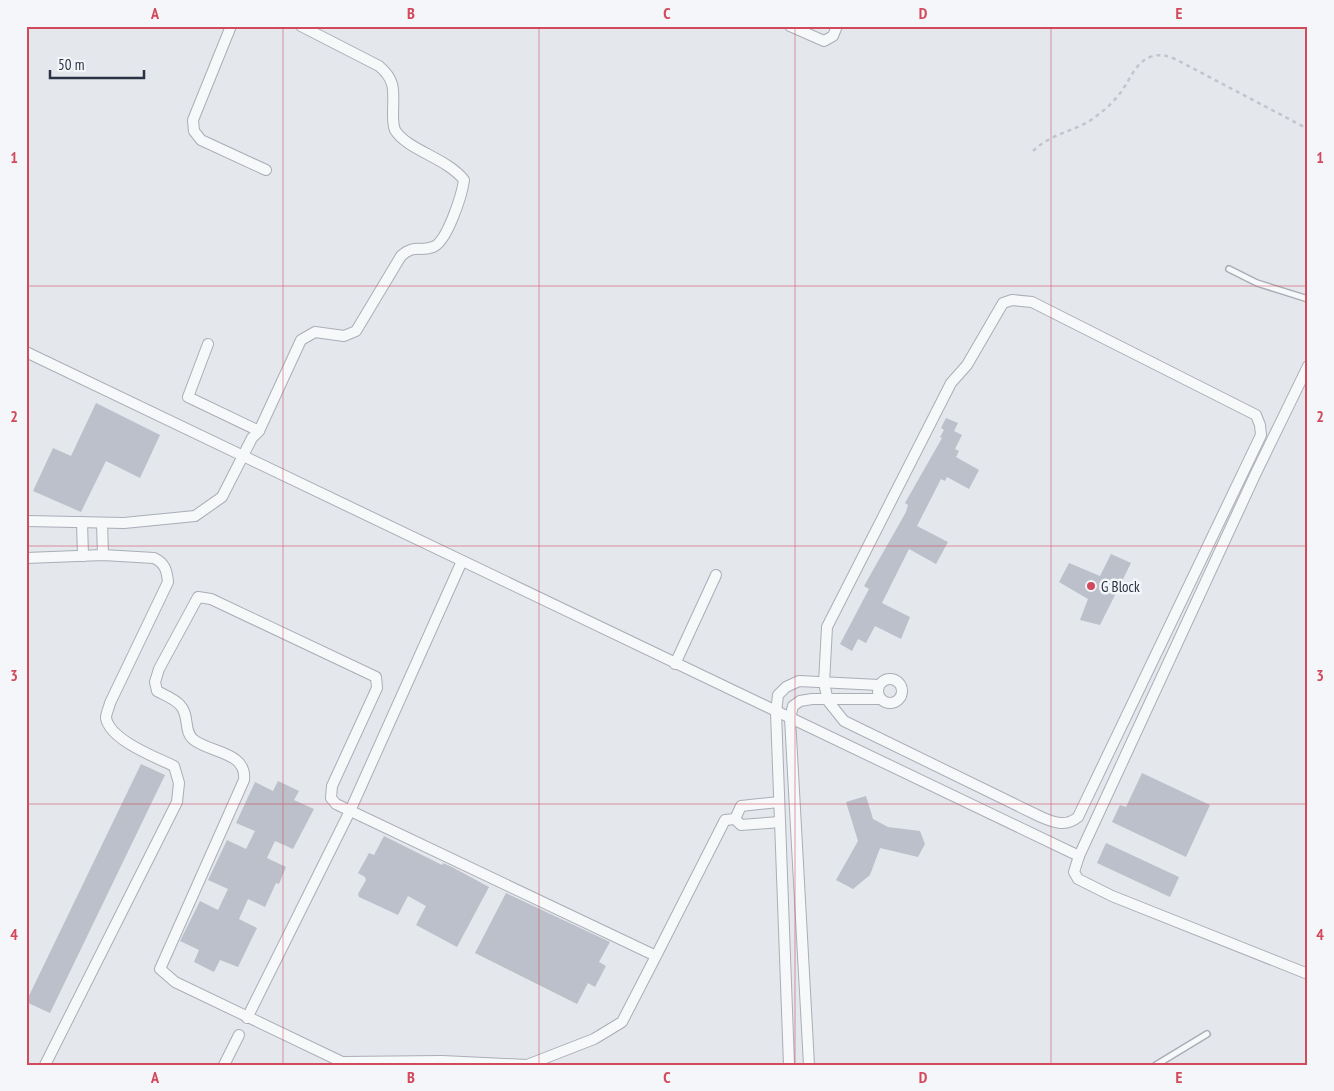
<svg xmlns="http://www.w3.org/2000/svg" width="1334" height="1091" font-family="'PT Sans Narrow',sans-serif">
  <rect width="100%" height="100%" fill="#e4e7ec"/>
  <!-- building -->
  <g fill="#bbc0ca">
    <polygon points="96,403 160,435 140,478 106,461 81,512 33,491 53,448 71,456"/>
    <polygon points="946,418 958,423 954,431 962,435 955,449 959,451 956,457 979,470 969,489 947,477 945,481 941,479 917,526 948,542 936,564 909,549 882,603 910,617 901,639 875,626 866,643 858,639 852,651 840,644 869,589 864,586 906,512 908,505 905,503 942,438 940,437 944,430 941,428"/>
    <polygon points="1111,554 1131,563 1100,625 1080,620 1088,599 1059,582 1069,563 1100,576"/>
    <polygon points="141,764 165,775 50,1013 26,1002"/>
    <polygon points="1142,773 1210,805 1186,857 1112,822 1120,805 1126,807"/>
    <polygon points="278,781 299,791 294,800 314,809 293,849 275,841 267,858 286,867 279,884 276,883 265,907 248,899 239,919 257,928 238,967 220,960 214,972 194,962 199,950 180,941 200,901 218,910 228,889 208,880 227,840 246,849 255,831 236,823 255,782 273,791"/>
    <polygon points="866,796 873,819 888,827 920,831 925,844 918,857 880,848 870,875 853,889 836,880 858,841 846,802"/>
    <polygon points="384,836 442,865 443,863 452,867 489,887 457,947 416,925 426,906 408,896 398,915 359,897 358,894 366,880 365,877 358,873 369,853 374,855"/>
    <polygon points="1106,843 1179,877 1170,897 1097,863"/>
    <polygon points="506,893 610,942 599,962 606,966 595,987 588,983 577,1004 475,953"/>
  </g>
  <g fill="none" stroke-linecap="round" stroke-linejoin="round">
    <defs>
      <g id="lane">
        <polyline points="1229,269 1257,283 1308,299"/>
        <polyline points="1156,1065 1207,1034"/>
      </g>
      <g id="street">
        <polyline points="231,26 193,120 194,131 201,140 266,170"/>
        <polyline points="790,26 824,41 833,36 837,26"/>
        <path d="M 1012,300 L 1032,302 L 1256,415 L 1260,425 L 1261,435 L 1078,817 C 1066,827 1055,823 1041,817 L 844,721 L 828,701 L 824,683 L 827,627 L 951,383 L 967,365 L 1003,303 Z"/>
        <polyline points="208,344 188,397 259,431"/>
        <polyline points="26,352 1079,856 1255,475 1308,366"/>
        <path d="M 26,521 L 124,523 L 195,516 L 222,497 L 252,438 L 259,431 L 301,340 L 315,332 L 344,336 L 356,331 L 401,256 C 414,244 419,252 433,247 C 447,242 462,195 464,180 C 447,158 407,150 395,130 C 393,125 393,120 393,115 C 393,92 397,81 379,66 L 301,26"/>
        <polyline points="82,522 83,556"/>
        <polyline points="102,523 103,555"/>
        <path d="M 26,558 L 103,555 L 154,558 C 165,563 167,571 168,582 L 110,703 C 109,708 106,713 106,718 C 110,740 155,757 174,766 L 179,783 L 177,802 L 45,1065"/>
        <polyline points="675,664 716,575"/>
        <circle cx="890" cy="691" r="12"/>
        <polyline points="735,819 741,806 779,802"/>
        <polyline points="1079,856 1074,872 1078,879 1112,896 1308,974"/>
        <path d="M 656,956 L 622,1022 L 594,1039 L 527,1065 L 442,1061 L 342,1062 L 175,982 L 160,969 L 244,780 C 247,752 211,753 194,740 C 183,732 190,715 180,705 C 175,699 164,695 157,691 L 155,682 L 159,669 L 198,597 L 211,599 L 376,677 L 377,688 L 332,786 L 331,798 L 336,804 L 656,956 L 725,820 L 735,819 L 741,825 L 780,822"/>
        <polyline points="247,1018 350,811 462,561"/>
        <polyline points="224,1065 239,1035"/>
        <polyline points="789,1065 776,713 778,695 786,687 799,681 879,685"/>
        <polyline points="809,1065 790,718 793,706 800,701 812,699 881,699"/>
      </g>
    </defs>
    <!-- lane casing -->
    <use href="#lane" stroke="#a9aeb7" stroke-width="8"/>
    <!-- street casing -->
    <use href="#street" stroke="#a9aeb7" stroke-width="12"/>
    <!-- path -->
    <path stroke="#c2c5cb" stroke-width="2.5" stroke-dasharray="4 4" stroke-linecap="butt" d="M 1033,151 C 1054,131 1078,132 1099,114 C 1107,108 1115,100 1121,92 C 1130,80 1135,63 1150,57 C 1161,53 1169,56 1179,61 L 1308,129"/>
    <!-- lane -->
    <use href="#lane" stroke="#f7f8fa" stroke-width="5"/>
    <!-- street -->
    <use href="#street" stroke="#f7f8fa" stroke-width="10"/>
  </g>
  <!-- grid -->
  <path fill="none" stroke="#d1495b" stroke-width="1" stroke-opacity="0.55" d="M 283,26 L 283,1065M 539,26 L 539,1065M 795,26 L 795,1065M 1051,26 L 1051,1065M 26,286 L 1308,286M 26,546 L 1308,546M 26,804 L 1308,804"/>
  <!-- markers -->
  <circle fill="#d1495b" stroke="#f4f6f9" stroke-width="2" cx="1091" cy="586" r="5"/>
  <g text-anchor="middle" dominant-baseline="central" stroke-width="5" stroke-linejoin="round" paint-order="stroke">
    <!-- poi labels -->
    <g font-size="15" fill="#2b3445" stroke="#f4f6f9" text-anchor="start">
      <text x="1101" y="586">G Block</text>
    </g>
  </g>
  <!-- border -->
  <rect width="1334" height="1091" fill="none" stroke="#f4f6f9" stroke-width="55"/>
  <!-- scale -->
  <path d="M50 70v8h94v-8" fill="none" stroke="#2b3445" stroke-width="2.5"/>
  <text x="58" y="70" font-size="15" fill="#2b3445" stroke="#f4f6f9" stroke-width="4" paint-order="stroke">50 m</text>
  <rect x="28" y="28" width="1278" height="1036" fill="none" stroke="#d1495b" stroke-width="2"/>
  <g font-size="16" text-anchor="middle" font-weight="bold" fill="#d1495b">
    <text x="155" y="19">A</text>
    <text x="411" y="19">B</text>
    <text x="667" y="19">C</text>
    <text x="923" y="19">D</text>
    <text x="1179" y="19">E</text>
    <text x="14" y="163">1</text>
    <text x="1320" y="163">1</text>
    <text x="14" y="422">2</text>
    <text x="1320" y="422">2</text>
    <text x="14" y="681">3</text>
    <text x="1320" y="681">3</text>
    <text x="14" y="940">4</text>
    <text x="1320" y="940">4</text>
    <text x="155" y="1083">A</text>
    <text x="411" y="1083">B</text>
    <text x="667" y="1083">C</text>
    <text x="923" y="1083">D</text>
    <text x="1179" y="1083">E</text>
  </g>
</svg>
